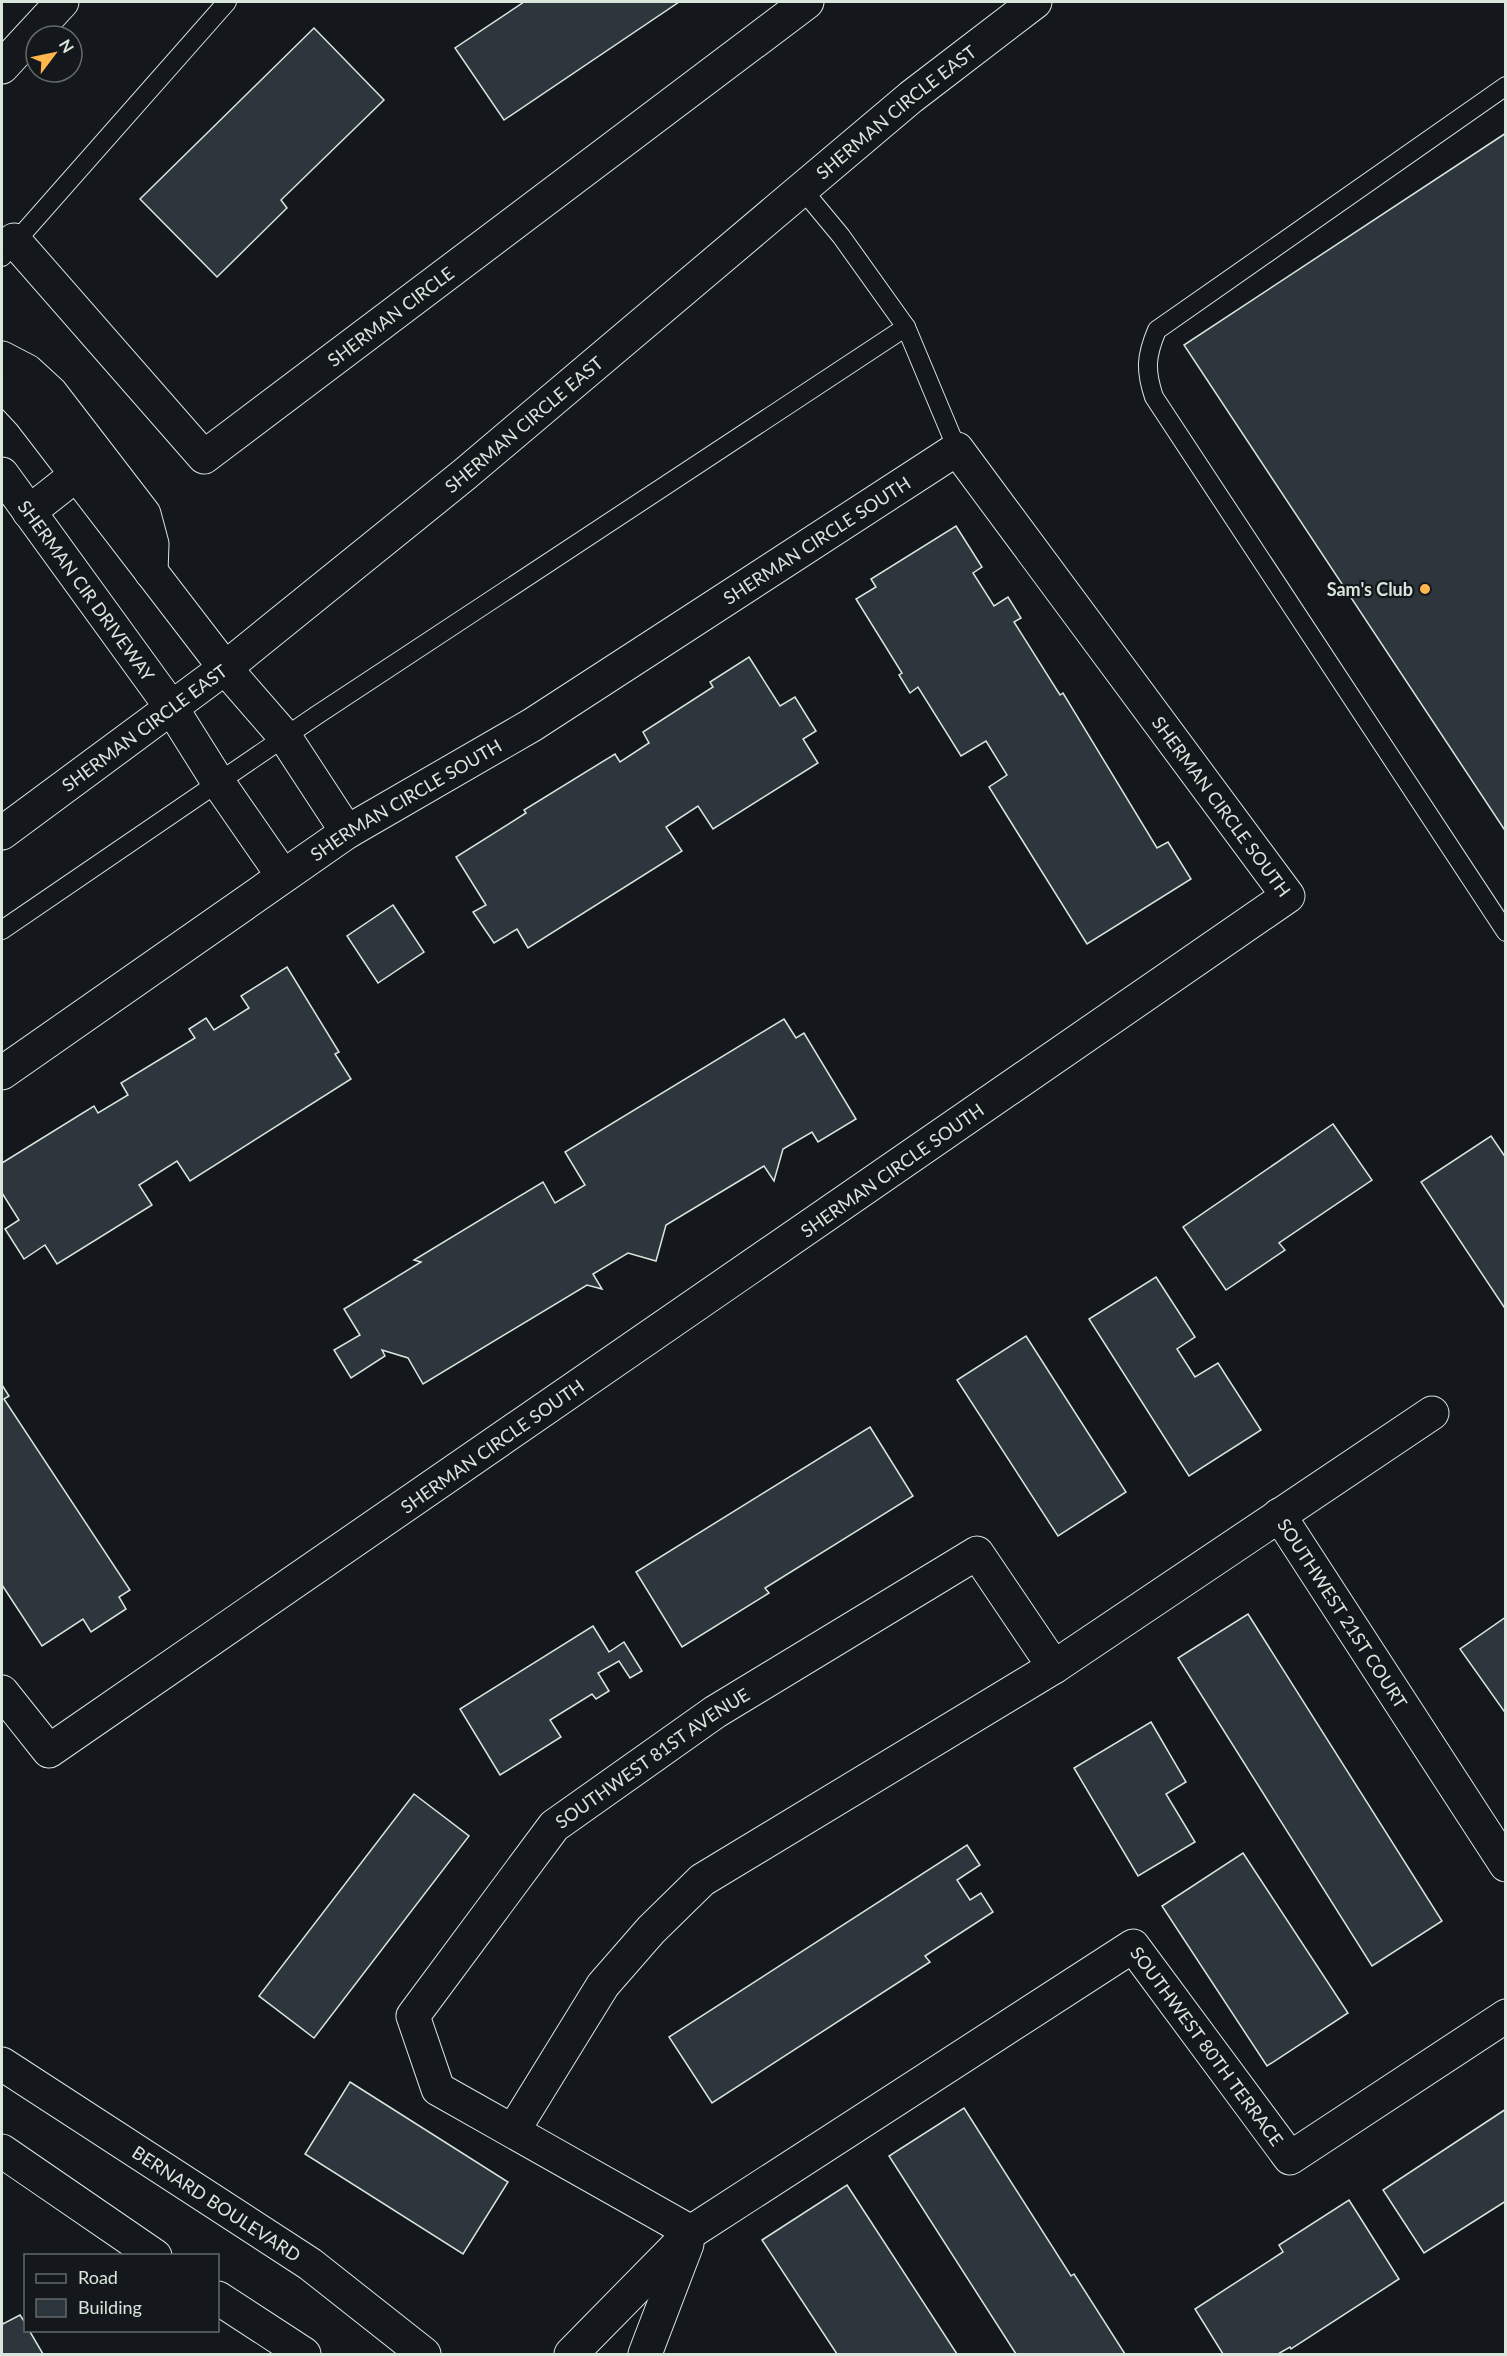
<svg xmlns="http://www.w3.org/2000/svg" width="1507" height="2356" font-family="Lato,sans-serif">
  <rect width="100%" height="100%" fill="#14181c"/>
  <!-- building -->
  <g fill="#2c363c" stroke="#d8e6dc" stroke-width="1.5">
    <polygon points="524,2 679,2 504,120 455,48"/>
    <polygon points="314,28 384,100 281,200 287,208 217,277 140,199"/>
    <polygon points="1506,133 1506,832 1184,345"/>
    <polygon points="956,526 982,567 973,573 994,606 1008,597 1021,618 1014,622 1060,695 1063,693 1157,848 1168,842 1191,879 1087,944 989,787 1007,775 986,741 961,756 918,687 910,693 899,675 902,673 856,599 876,587 871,579"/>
    <polygon points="749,657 780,706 795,697 816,731 803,739 818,763 713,829 698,806 666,827 682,851 528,948 517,929 494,943 473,912 486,905 456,857 526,813 524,810 615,754 620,762 649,743 643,732 713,687 710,682"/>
    <polygon points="393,905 424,952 378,983 347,936"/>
    <polygon points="287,967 339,1052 335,1054 351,1079 190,1181 177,1161 139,1185 152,1205 57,1264 45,1245 24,1259 5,1229 19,1220 2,1193 2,1163 94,1106 98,1113 128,1095 121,1083 195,1038 189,1029 206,1018 214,1030 249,1008 241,996"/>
    <polygon points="784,1019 796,1038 804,1033 856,1119 818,1142 812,1132 783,1149 774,1181 764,1166 666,1225 656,1261 628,1253 593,1274 602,1289 587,1285 423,1384 408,1358 382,1350 385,1356 351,1378 334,1350 360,1335 344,1309 421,1262 414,1260 543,1182 555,1203 585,1185 565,1152"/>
    <polygon points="1333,1124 1372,1180 1279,1243 1285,1250 1226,1290 1183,1227"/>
    <polygon points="1491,1136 1506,1158 1506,1310 1421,1182"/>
    <polygon points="1156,1277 1195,1337 1177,1349 1195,1377 1218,1363 1261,1430 1189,1476 1089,1319"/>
    <polygon points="1026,1336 1126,1492 1058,1536 957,1380"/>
    <polygon points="2,1385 9,1396 4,1399 130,1590 119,1597 126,1609 91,1632 83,1619 42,1646 2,1585"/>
    <polygon points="870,1427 913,1496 765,1588 769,1593 682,1647 636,1572"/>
    <polygon points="1248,1614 1442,1921 1372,1966 1178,1658"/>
    <polygon points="1506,1617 1506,1714 1460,1649"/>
    <polygon points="593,1626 609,1652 624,1642 642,1671 630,1678 619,1661 598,1673 609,1691 596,1699 592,1694 550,1720 561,1737 500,1775 460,1709"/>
    <polygon points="1151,1722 1186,1782 1166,1794 1195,1842 1138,1876 1074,1768"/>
    <polygon points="414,1794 469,1836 314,2038 259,1996"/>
    <polygon points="967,1845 980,1865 957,1880 970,1900 981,1893 993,1912 925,1956 930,1962 712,2103 669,2037"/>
    <polygon points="1243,1853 1348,2013 1267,2066 1162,1906"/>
    <polygon points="350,2082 508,2182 463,2254 305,2154"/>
    <polygon points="964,2108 1071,2276 1074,2274 1125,2354 1016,2354 889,2156"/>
    <polygon points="1506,2109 1506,2201 1424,2253 1383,2190"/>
    <polygon points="847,2185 957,2354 837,2354 762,2240"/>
    <polygon points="1349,2200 1399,2279 1291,2349 1290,2347 1278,2354 1223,2354 1195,2309 1283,2252 1279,2245"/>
    <polygon points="20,2315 26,2324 26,2330 29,2330 43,2354 2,2354 2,2321 3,2324"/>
  </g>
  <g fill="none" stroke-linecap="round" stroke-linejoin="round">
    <defs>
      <g id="service">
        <path d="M 1506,86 L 1157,330 C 1146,356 1145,370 1154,397 L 1506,932"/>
        <polyline points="802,189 841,236 906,327 957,449"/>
        <polyline points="2,257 227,2"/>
        <polyline points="2,930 317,715 906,327"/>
      </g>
      <g id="minor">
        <polyline points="2,67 62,2"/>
        <path id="s1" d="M 14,240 L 204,457 L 807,2"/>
        <polyline points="2,358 27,371 51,393 144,514 152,544 151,572"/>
        <polyline points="2,384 30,414 225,668 285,737 347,832"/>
        <path id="s2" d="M 2,474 L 171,707 L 218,782 L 283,876"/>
        <polyline points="29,512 76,475"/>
        <path id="s3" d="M 2,833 L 225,668 L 465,474 L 911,97 L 1035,2"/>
        <path id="s4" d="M 2,1073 L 347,832 L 532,725 L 957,449 L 1288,896 L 49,1751 L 2,1692"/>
        <path id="s5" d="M 1279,1515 L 1506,1865"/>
        <path id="s6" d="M 2,2064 L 310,2264 L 424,2354"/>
        <polyline points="513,2131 603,1985 651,1930 702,1880 1054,1667"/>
        <polyline points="2,2151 155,2256"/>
        <path id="s7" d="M 691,2232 L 438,2089 L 413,2016 L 554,1826 L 715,1712 L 977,1553 L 1054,1667 L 1432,1413"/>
        <polyline points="218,2298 304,2354"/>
        <path id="s8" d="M 571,2354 L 691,2232 L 1133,1946 L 1290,2158 L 1506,2016"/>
        <polyline points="645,2354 687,2244"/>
      </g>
    </defs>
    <!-- service casing -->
    <use href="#service" stroke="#d8e6dc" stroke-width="20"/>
    <!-- minor casing -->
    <use href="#minor" stroke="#d8e6dc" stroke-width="35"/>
    <!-- service -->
    <use href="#service" stroke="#14181c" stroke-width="18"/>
    <!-- minor -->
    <use href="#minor" stroke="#14181c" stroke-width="33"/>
  </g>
  <!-- markers -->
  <circle fill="#ffb74d" stroke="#14181c" stroke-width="2" cx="1425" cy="589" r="6"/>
  <g text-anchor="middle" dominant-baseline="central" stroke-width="4.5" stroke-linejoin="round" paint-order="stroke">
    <!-- street labels -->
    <g font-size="18" fill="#d8e6dc" stroke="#14181c">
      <text stroke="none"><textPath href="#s3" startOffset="1149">SHERMAN CIRCLE EAST</textPath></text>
      <text stroke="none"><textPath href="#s1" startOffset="522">SHERMAN CIRCLE</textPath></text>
      <text stroke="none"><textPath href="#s3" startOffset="663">SHERMAN CIRCLE EAST</textPath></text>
      <text stroke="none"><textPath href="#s4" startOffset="974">SHERMAN CIRCLE SOUTH</textPath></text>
      <text stroke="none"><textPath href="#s2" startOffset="144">SHERMAN CIR DRIVEWAY</textPath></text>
      <text stroke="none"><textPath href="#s3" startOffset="177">SHERMAN CIRCLE EAST</textPath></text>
      <text stroke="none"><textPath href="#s4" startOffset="488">SHERMAN CIRCLE SOUTH</textPath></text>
      <text stroke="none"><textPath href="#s4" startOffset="1586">SHERMAN CIRCLE SOUTH</textPath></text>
      <text transform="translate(892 1170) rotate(-35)">SHERMAN CIRCLE SOUTH</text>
      <text transform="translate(492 1446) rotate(-35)">SHERMAN CIRCLE SOUTH</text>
      <text stroke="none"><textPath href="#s5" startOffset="117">SOUTHWEST 21ST COURT</textPath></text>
      <text stroke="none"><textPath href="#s7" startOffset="724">SOUTHWEST 81ST AVENUE</textPath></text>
      <text stroke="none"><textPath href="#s8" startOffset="822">SOUTHWEST 80TH TERRACE</textPath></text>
      <text stroke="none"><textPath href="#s6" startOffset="256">BERNARD BOULEVARD</textPath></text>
    </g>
    <!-- poi labels -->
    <g font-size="18" font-weight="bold" fill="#d8e6dc" stroke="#14181c" text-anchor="end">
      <text x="1413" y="589">Sam's Club</text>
    </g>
  </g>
  <!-- border -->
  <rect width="1507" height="2356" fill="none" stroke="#d8e6dc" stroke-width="6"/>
  <!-- legend -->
  <rect x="24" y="2254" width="195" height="78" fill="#14181c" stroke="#626a69" stroke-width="1.5"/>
  <rect x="36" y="2274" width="30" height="9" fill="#14181c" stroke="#626a69" stroke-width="1.5"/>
  <text x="78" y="2284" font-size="18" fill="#d8e6dc">Road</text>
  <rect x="36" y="2299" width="30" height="18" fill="#2c363c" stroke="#626a69" stroke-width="1.5"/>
  <text x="78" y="2314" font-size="18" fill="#d8e6dc">Building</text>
  <!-- north arrow -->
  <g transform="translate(54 54) rotate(58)"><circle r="28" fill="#14181c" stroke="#626a69" stroke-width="1.5"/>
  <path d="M0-4.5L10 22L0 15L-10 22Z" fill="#ffb74d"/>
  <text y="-9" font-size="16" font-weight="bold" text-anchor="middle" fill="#d8e6dc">N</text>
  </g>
</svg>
